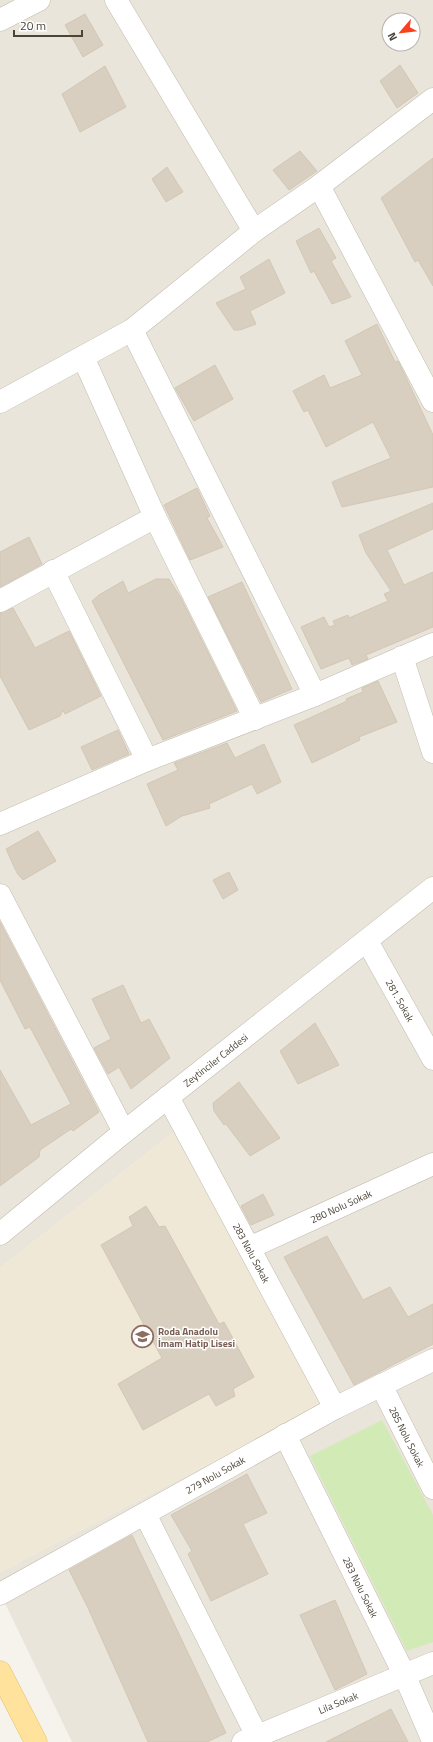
<svg xmlns="http://www.w3.org/2000/svg" width="433" height="1742" font-family="'Titillium Web',sans-serif">
  <rect width="100%" height="100%" fill="#f6f3ec"/>
  <!-- residential -->
  <path fill="#eae5da" fill-rule="evenodd" d="M 0,0 L 433,0 L 433,1742 L 72,1742 L 0,1593 L 0,1572 L 321,1406 L 174,1132 L 0,1268 ZM 389,20 L 413,20 L 413,44 L 389,44 Z"/>
  <!-- education -->
  <polygon fill="#efe8d6" points="174,1132 321,1406 0,1572 0,1268"/>
  <!-- green -->
  <polygon fill="#d2eab5" points="382,1420 433,1515 433,1642 407,1651 310,1456"/>
  <!-- building -->
  <g fill="#d8cfc1" stroke="#d3c7b4">
    <polygon points="85,14 103,45 83,57 65,25"/>
    <polygon points="400,65 418,93 397,108 380,81"/>
    <polygon points="105,66 126,107 80,132 62,94"/>
    <polygon points="300,151 317,171 289,190 273,170"/>
    <polygon points="433,158 433,286 418,260 415,262 381,198"/>
    <polygon points="167,167 183,192 166,202 152,179"/>
    <polygon points="319,228 336,258 331,261 351,297 332,304 314,271 311,273 296,241"/>
    <polygon points="269,259 285,293 250,311 256,324 240,330 234,330 216,303 246,289 240,277"/>
    <polygon points="377,324 395,362 398,361 404,373 433,435 433,487 342,507 332,482 391,458 373,422 326,447 308,410 304,412 293,391 324,375 330,388 362,375 345,341"/>
    <polygon points="215,365 233,399 194,421 175,388"/>
    <polygon points="197,488 210,516 207,518 223,547 190,560 164,505"/>
    <polygon points="433,503 433,529 387,550 404,585 433,572 433,627 366,655 368,659 352,665 349,658 321,669 301,627 324,617 329,627 335,625 333,621 348,615 349,618 388,601 384,594 391,591 366,553 359,535"/>
    <polygon points="29,537 42,564 0,587 0,552"/>
    <polygon points="156,579 169,579 181,598 237,711 163,740 92,601 99,595 123,581 128,593"/>
    <polygon points="242,582 292,689 261,702 208,597"/>
    <polygon points="13,608 35,648 69,631 101,696 65,714 63,710 60,716 29,730 0,676 0,613"/>
    <polygon points="378,681 397,722 359,737 360,740 312,763 294,725 347,701 346,699 363,692 362,688"/>
    <polygon points="118,730 129,754 92,770 81,747"/>
    <polygon points="227,743 235,758 264,744 281,782 257,794 252,784 209,804 210,808 182,816 166,826 147,784 178,770 174,763"/>
    <polygon points="38,831 56,861 23,880 17,873 6,849"/>
    <polygon points="229,872 238,890 223,899 213,880"/>
    <polygon points="0,922 99,1112 73,1131 71,1129 40,1150 39,1157 0,1186 0,1070 31,1125 71,1104 30,1027 25,1029 0,980"/>
    <polygon points="123,985 141,1023 149,1019 170,1058 131,1089 119,1067 108,1074 94,1048 111,1039 92,999"/>
    <polygon points="315,1023 339,1065 298,1084 280,1051"/>
    <polygon points="239,1082 280,1138 250,1156 226,1124 224,1125 214,1111 213,1103"/>
    <polygon points="263,1194 274,1215 251,1225 241,1206"/>
    <polygon points="146,1206 159,1227 165,1226 219,1324 224,1322 254,1377 233,1389 235,1396 216,1406 209,1394 143,1430 118,1384 162,1358 101,1245 133,1226 129,1217"/>
    <polygon points="327,1236 363,1300 390,1287 408,1317 433,1304 433,1344 354,1385 284,1257"/>
    <polygon points="247,1474 267,1513 243,1524 268,1574 211,1601 188,1554 192,1551 171,1515"/>
    <polygon points="132,1535 226,1733 207,1742 148,1742 88,1608 69,1570"/>
    <polygon points="335,1600 367,1674 335,1690 300,1615"/>
    <polygon points="391,1709 408,1742 326,1742"/>
  </g>
  <g fill="none" stroke-linecap="round" stroke-linejoin="round">
    <defs>
      <g id="minor">
        <polyline points="116,0 254,231"/>
        <polyline points="0,20 39,0"/>
        <polyline points="319,186 433,99"/>
        <polyline points="132,330 315,695"/>
        <polyline points="83,357 155,517 255,719"/>
        <polyline points="0,402 132,330 254,231 319,186 433,401"/>
        <polyline points="53,571 147,760"/>
        <polyline points="0,601 155,517"/>
        <polyline points="402,657 433,752"/>
        <polyline points="0,824 147,760 315,695 433,644"/>
        <polyline points="0,895 124,1132"/>
        <path id="s1" d="M 367,941 L 433,1059"/>
        <path id="s2" d="M 168,1097 L 335,1408"/>
        <path id="s3" d="M 0,1234 L 124,1132 L 433,888"/>
        <path id="s4" d="M 249,1248 L 433,1164"/>
        <path id="s5" d="M 381,1385 L 433,1488"/>
        <path id="s6" d="M 285,1435 L 404,1674 L 433,1741"/>
        <polyline points="145,1514 257,1736"/>
        <path id="s7" d="M 0,1594 L 335,1408 L 433,1360"/>
        <path id="s8" d="M 243,1742 L 433,1663"/>
      </g>
      <polyline id="major" points="0,1672 36,1742"/>
    </defs>
    <!-- minor casing -->
    <use href="#minor" stroke="#c2bbae" stroke-width="23"/>
    <!-- major casing -->
    <use href="#major" stroke="#e6c16a" stroke-width="23"/>
    <!-- minor -->
    <use href="#minor" stroke="#fff" stroke-width="22"/>
    <!-- major -->
    <use href="#major" stroke="#ffe39c" stroke-width="22"/>
  </g>
  <!-- icons -->
  <defs>
    <symbol id="school-ring" viewBox="-11 -11 22 22"><circle r="9.5" fill="#fff" stroke="#8d6e63" stroke-width="1.5"/><path d="M0-5L7-2L0 1L-7-2ZM-4 1L0 2.5L4 1V4Q0 6-4 4Z" fill="#8d6e63"/></symbol>
  </defs>
  <g fill-rule="evenodd">
    <use href="#school-ring" x="130" y="1324" width="25" height="25"/>
  </g>
  <g text-anchor="middle" dominant-baseline="central" stroke-width="3" stroke-linejoin="round" paint-order="stroke">
    <!-- street labels -->
    <g font-size="10" fill="#4b4439" stroke="#fff">
      <text stroke="none"><textPath href="#s1" startOffset="68">281. Sokak</textPath></text>
      <text stroke="none"><textPath href="#s3" startOffset="277">Zeytinciler Caddesi</textPath></text>
      <text stroke="none"><textPath href="#s4" startOffset="101">280 Nolu Sokak</textPath></text>
      <text stroke="none"><textPath href="#s2" startOffset="177">283 Nolu Sokak</textPath></text>
      <text stroke="none"><textPath href="#s5" startOffset="58">285 Nolu Sokak</textPath></text>
      <text stroke="none"><textPath href="#s7" startOffset="246">279 Nolu Sokak</textPath></text>
      <text stroke="none"><textPath href="#s6" startOffset="170">283 Nolu Sokak</textPath></text>
      <text stroke="none"><textPath href="#s8" startOffset="103">Lila Sokak</textPath></text>
    </g>
    <!-- education labels -->
    <g font-size="10" font-weight="bold" fill="#785e54" stroke="#fff" text-anchor="start">
      <text x="158" y="1331">Roda Anadolu<tspan x="158" dy="12">İmam Hatip Lisesi</tspan></text>
    </g>
  </g>
  <!-- north arrow -->
  <g transform="translate(401 32) rotate(242)"><circle r="19" fill="#ffffff" stroke="#b7b4b0"/>
  <path d="M0-3L7 15L0 10L-7 15Z" fill="#fc3f1d"/>
  <text y="-6" font-size="11" font-weight="bold" text-anchor="middle" fill="#4b4439">N</text>
  </g>
  <!-- scale -->
  <path d="M14 30v6h68v-6" fill="none" stroke="#4b4439" stroke-width="2"/>
  <text x="20" y="30" font-size="12" fill="#4b4439" stroke="#ffffff" stroke-width="3" paint-order="stroke">20 m</text>
</svg>
